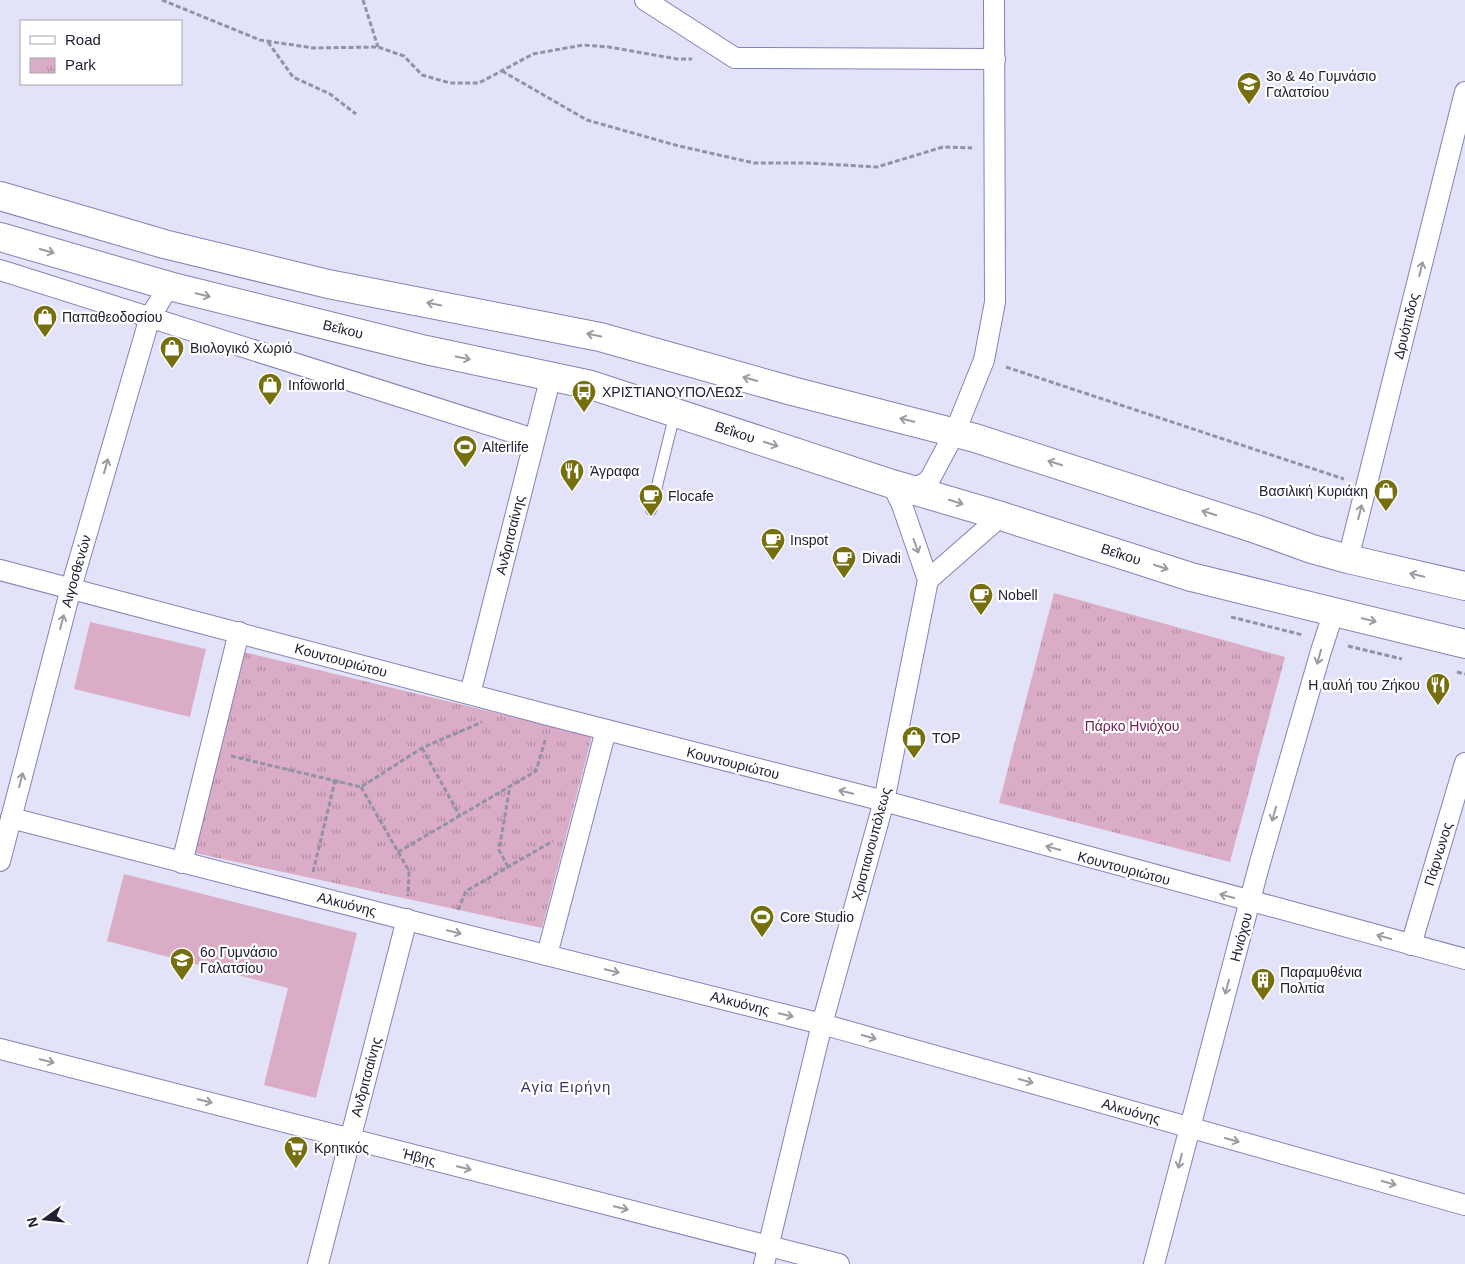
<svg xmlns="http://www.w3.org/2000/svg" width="1465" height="1264" font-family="Helvetica,sans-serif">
  <defs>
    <pattern id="park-tufts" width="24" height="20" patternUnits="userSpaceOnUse" patternTransform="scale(1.25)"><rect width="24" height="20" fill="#dbacc6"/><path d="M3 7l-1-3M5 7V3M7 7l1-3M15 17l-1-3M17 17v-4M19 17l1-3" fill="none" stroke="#b18ca2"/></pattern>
  </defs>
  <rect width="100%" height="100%" fill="#e2e3f9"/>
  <!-- grass -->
  <g fill="#dbacc6">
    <polygon points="90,622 206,649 190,717 74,689"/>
    <polygon points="124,874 357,933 316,1098 264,1085 288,988 107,941"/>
  </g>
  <!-- park -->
  <g fill="url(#park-tufts)">
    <polygon points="1054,593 1285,657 1230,862 999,803"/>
    <polygon points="244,652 592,736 542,928 195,853"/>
  </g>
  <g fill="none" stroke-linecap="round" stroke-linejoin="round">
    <defs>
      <polyline id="lane" points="651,510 675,413"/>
      <g id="street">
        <polyline points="645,0 735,58 995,59"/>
        <polyline points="0,270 534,439"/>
        <polyline points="912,489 927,482 931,477 955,432 984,360 995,302 994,0"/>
        <polyline points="1348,559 1465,92"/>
        <polyline points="0,570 552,716 884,801 1465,959"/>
        <polyline points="928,580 1001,516"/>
        <polyline points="470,694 551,376"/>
        <polyline points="11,818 450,931 822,1024 1465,1205"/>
        <polyline points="0,861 71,588 150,317 169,286"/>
        <polyline points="182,863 239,632"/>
        <polyline points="1411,945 1465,763"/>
        <polyline points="547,955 606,730"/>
        <polyline points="0,1049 839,1264"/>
        <polyline points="318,1264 407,919"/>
        <polyline points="764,1264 822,1024 884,801 928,580 902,505 892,484"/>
        <polyline points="1154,1264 1259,866 1321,651 1334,611"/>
      </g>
      <g id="primary">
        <polyline points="0,196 164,244 328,284 600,337 792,391 975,438 1256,529 1312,549 1348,559 1465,586"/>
        <polyline points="0,237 169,286 426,350 591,385 892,484 1001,516 1191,577 1465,644"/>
      </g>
    </defs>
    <!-- lane casing -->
    <use href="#lane" stroke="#8483b6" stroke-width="12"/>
    <!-- street casing -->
    <use href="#street" stroke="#8483b6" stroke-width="22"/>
    <!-- primary casing -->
    <use href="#primary" stroke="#8483b6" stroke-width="30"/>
    <!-- path -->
    <g stroke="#9292a7" stroke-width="3" stroke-dasharray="5 2.5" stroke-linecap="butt">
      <polyline points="162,0 260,40 313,48 378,47 404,56 422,75 450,83 479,83 533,54 583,45 609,47 677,59 692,59"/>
      <polyline points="363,0 378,47"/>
      <polyline points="268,42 293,77 330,94 356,114"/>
      <polyline points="502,71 587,120 675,145 754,163 807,163 877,167 943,147 972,148"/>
      <polyline points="1006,367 1344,479"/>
      <polyline points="1231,617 1303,635"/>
      <polyline points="1348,646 1402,659"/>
      <polyline points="1457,672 1465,674"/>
      <polyline points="422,748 460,816"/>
      <polyline points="231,756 361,787 422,748 482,722"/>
      <polyline points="361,787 409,871 408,896"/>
      <polyline points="398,852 536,771 546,737"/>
      <polyline points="508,867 499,850 510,786"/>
      <polyline points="313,872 335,781"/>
      <polyline points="458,910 466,891 553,841"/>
    </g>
    <!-- lane -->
    <use href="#lane" stroke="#fff" stroke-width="10"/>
    <!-- street -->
    <use href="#street" stroke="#fff" stroke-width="20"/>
    <!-- primary -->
    <use href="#primary" stroke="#fff" stroke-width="28"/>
  </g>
  <!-- one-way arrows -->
  <defs><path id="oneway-shaft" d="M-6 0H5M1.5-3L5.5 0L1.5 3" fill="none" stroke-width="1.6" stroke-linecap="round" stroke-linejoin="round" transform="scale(1.25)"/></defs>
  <g stroke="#9b9ba4">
    <use href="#oneway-shaft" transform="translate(47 251) rotate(16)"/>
    <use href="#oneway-shaft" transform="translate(1421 269) rotate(-76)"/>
    <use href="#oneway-shaft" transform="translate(203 295) rotate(14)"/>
    <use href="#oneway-shaft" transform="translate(434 304) rotate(-169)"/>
    <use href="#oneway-shaft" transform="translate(594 335) rotate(-168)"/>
    <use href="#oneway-shaft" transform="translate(463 358) rotate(12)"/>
    <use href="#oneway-shaft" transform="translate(750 379) rotate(-164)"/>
    <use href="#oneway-shaft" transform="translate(907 420) rotate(-166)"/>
    <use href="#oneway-shaft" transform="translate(771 444) rotate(18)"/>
    <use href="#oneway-shaft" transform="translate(1055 463) rotate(-162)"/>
    <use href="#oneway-shaft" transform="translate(106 466) rotate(-74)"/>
    <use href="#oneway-shaft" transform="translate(956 502) rotate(17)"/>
    <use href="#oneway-shaft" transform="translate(1360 512) rotate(-76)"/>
    <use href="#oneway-shaft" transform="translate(1209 513) rotate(-162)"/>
    <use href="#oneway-shaft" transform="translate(916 546) rotate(70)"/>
    <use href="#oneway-shaft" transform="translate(1161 567) rotate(18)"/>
    <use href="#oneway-shaft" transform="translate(1417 575) rotate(-167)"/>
    <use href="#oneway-shaft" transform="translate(1369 620) rotate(14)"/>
    <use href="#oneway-shaft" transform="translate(62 622) rotate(-75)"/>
    <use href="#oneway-shaft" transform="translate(1319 657) rotate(106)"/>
    <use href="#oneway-shaft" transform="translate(21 780) rotate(-75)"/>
    <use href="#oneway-shaft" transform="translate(846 792) rotate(-166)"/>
    <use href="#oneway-shaft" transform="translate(1274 814) rotate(106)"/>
    <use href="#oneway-shaft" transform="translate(1053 848) rotate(-165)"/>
    <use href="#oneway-shaft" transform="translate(1227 896) rotate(-165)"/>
    <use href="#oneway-shaft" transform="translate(454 932) rotate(14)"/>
    <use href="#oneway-shaft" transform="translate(1384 937) rotate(-165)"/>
    <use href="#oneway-shaft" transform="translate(612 971) rotate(14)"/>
    <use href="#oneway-shaft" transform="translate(1227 987) rotate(105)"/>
    <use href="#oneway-shaft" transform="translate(786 1015) rotate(14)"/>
    <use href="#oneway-shaft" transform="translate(869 1037) rotate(16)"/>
    <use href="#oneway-shaft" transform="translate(47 1061) rotate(14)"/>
    <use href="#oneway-shaft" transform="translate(1026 1081) rotate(16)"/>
    <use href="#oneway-shaft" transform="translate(205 1101) rotate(14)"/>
    <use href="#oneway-shaft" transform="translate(1232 1140) rotate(16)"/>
    <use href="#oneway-shaft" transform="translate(1180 1161) rotate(104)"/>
    <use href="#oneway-shaft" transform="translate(464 1168) rotate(14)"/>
    <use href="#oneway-shaft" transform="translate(1389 1183) rotate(16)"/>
    <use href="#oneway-shaft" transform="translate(621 1208) rotate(14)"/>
  </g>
  <!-- icons -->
  <defs>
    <symbol id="school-pin" viewBox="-11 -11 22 30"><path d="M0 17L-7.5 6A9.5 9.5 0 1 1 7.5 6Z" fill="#766f0e" stroke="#fff"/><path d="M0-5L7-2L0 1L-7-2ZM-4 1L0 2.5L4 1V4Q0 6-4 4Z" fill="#fff"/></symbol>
    <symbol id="shop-pin" viewBox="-11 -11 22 30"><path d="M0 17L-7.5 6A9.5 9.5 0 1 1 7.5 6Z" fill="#766f0e" stroke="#fff"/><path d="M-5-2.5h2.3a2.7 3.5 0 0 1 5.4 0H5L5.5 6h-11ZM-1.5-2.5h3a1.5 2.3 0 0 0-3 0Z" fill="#fff"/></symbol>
    <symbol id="bus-pin" viewBox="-11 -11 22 30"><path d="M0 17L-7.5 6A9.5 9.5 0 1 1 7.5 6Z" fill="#766f0e" stroke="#fff"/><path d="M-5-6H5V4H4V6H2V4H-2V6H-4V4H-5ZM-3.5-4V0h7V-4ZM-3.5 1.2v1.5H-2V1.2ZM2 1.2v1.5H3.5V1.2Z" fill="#fff"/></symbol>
    <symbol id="stadium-pin" viewBox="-11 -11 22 30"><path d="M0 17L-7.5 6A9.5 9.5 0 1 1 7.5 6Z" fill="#766f0e" stroke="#fff"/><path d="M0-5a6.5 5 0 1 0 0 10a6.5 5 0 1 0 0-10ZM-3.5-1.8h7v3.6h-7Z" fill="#fff"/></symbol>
    <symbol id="restaurant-pin" viewBox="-11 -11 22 30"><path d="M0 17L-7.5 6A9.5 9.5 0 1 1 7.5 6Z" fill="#766f0e" stroke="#fff"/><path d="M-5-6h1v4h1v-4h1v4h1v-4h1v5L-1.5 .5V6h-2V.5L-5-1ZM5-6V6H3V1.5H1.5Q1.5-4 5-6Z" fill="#fff"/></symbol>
    <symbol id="cafe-pin" viewBox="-11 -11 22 30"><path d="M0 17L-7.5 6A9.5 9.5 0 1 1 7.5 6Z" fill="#766f0e" stroke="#fff"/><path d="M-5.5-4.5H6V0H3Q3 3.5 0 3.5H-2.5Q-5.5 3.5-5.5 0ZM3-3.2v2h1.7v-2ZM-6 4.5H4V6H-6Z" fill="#fff"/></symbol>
    <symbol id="building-pin" viewBox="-11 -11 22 30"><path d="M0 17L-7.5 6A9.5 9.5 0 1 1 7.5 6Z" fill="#766f0e" stroke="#fff"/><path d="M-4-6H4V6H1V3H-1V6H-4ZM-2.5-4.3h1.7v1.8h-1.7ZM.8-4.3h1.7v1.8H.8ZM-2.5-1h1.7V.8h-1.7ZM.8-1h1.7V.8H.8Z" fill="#fff"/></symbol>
    <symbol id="supermarket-pin" viewBox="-11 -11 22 30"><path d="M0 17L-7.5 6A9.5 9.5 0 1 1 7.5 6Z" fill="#766f0e" stroke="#fff"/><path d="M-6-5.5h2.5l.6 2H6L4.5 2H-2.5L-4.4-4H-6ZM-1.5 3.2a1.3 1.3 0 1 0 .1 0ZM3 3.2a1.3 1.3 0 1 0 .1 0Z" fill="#fff"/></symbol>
  </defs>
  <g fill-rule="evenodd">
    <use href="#school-pin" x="1235" y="70" width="28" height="38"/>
    <use href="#shop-pin" x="31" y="303" width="28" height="38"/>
    <use href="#shop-pin" x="158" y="334" width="28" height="38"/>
    <use href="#shop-pin" x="256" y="371" width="28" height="38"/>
    <use href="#bus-pin" x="570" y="378" width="28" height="38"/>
    <use href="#stadium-pin" x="451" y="433" width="28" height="38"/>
    <use href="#restaurant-pin" x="558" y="457" width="28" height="38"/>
    <use href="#shop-pin" x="1372" y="477" width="28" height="38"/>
    <use href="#cafe-pin" x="637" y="482" width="28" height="38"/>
    <use href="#cafe-pin" x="759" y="526" width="28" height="38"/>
    <use href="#cafe-pin" x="830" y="544" width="28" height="38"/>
    <use href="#cafe-pin" x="967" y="581" width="28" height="38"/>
    <use href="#restaurant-pin" x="1424" y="671" width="28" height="38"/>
    <use href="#shop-pin" x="900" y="724" width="28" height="38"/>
    <use href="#stadium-pin" x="748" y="903" width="28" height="38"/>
    <use href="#school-pin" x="168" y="946" width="28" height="38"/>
    <use href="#building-pin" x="1249" y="966" width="28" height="38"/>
    <use href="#supermarket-pin" x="282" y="1134" width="28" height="38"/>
  </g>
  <g text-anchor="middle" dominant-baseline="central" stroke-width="4.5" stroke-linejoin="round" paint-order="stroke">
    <!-- poi labels -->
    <g font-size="14" fill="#212034" stroke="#fff" text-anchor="start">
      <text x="1266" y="76">3ο &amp; 4ο Γυμνάσιο<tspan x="1266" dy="16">Γαλατσίου</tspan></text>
      <text x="62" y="317">Παπαθεοδοσίου</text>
      <text x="190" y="348">Βιολογικό Χωριό</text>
      <text x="288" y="385">Infoworld</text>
      <text x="602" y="392">ΧΡΙΣΤΙΑΝΟΥΠΟΛΕΩΣ</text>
      <text x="482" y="447">Alterlife</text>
      <text x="590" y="471">Άγραφα</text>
      <text x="1368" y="491" text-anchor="end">Βασιλική Κυριάκη</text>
      <text x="668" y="496">Flocafe</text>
      <text x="790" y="540">Inspot</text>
      <text x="862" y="558">Divadi</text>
      <text x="998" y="595">Nobell</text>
      <text x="1420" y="685" text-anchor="end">Η αυλή του Ζήκου</text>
      <text x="932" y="738">TOP</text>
      <text x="780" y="917">Core Studio</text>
      <text x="200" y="952">6ο Γυμνάσιο<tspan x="200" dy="16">Γαλατσίου</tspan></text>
      <text x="1280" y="972">Παραμυθένια<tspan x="1280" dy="16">Πολιτία</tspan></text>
      <text x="314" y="1148">Κρητικός</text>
    </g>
    <!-- street labels -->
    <g font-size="14" fill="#212034" stroke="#fff">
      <text transform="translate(1406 326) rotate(-76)">Δρυόπιδος</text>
      <text transform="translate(343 329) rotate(14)">Βεΐκου</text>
      <text transform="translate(735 432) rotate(18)">Βεΐκου</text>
      <text transform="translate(510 535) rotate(-76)">Ανδριτσαίνης</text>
      <text transform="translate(1121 554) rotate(18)">Βεΐκου</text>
      <text transform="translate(76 571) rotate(-74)">Αιγοσθενών</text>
      <text transform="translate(341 660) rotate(15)">Κουντουριώτου</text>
      <text transform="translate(733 763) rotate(14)">Κουντουριώτου</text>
      <text transform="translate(871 844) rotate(-75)">Χριστιανουπόλεως</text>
      <text transform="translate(1438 854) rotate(-73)">Πάρνωνος</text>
      <text transform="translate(1124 868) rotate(15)">Κουντουριώτου</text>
      <text transform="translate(347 904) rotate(14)">Αλκυόνης</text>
      <text transform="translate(1241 937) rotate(-75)">Ηνιόχου</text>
      <text transform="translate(740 1003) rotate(14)">Αλκυόνης</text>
      <text transform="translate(366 1077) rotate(-75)">Ανδριτσαίνης</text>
      <text transform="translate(1131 1111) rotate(16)">Αλκυόνης</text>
      <text transform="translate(419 1157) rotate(14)">Ήβης</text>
    </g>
    <!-- park labels -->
    <g font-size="14" fill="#6f2053" stroke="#fff">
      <text x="1132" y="726">Πάρκο Ηνιόχου</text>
    </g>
    <!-- neighbourhood labels -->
    <g font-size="15" letter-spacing="1" fill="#3b3966" stroke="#fff">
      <text x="566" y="1086">Αγία Ειρήνη</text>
    </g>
  </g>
  <!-- legend -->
  <rect x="20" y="20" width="162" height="65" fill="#ffffff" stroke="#a6a6ae"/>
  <rect x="30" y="36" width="25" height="8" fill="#ffffff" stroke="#a6a6ae"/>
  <text x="65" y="45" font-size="15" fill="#212034">Road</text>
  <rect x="30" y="58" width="25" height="15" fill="url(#park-tufts)" stroke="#a6a6ae"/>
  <text x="65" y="70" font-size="15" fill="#212034">Park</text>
  <!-- north arrow -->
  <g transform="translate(45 1219) rotate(255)" stroke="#ffffff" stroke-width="4" paint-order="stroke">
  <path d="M0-4L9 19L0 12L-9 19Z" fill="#212034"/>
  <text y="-8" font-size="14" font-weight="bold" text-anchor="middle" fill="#212034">N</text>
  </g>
</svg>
